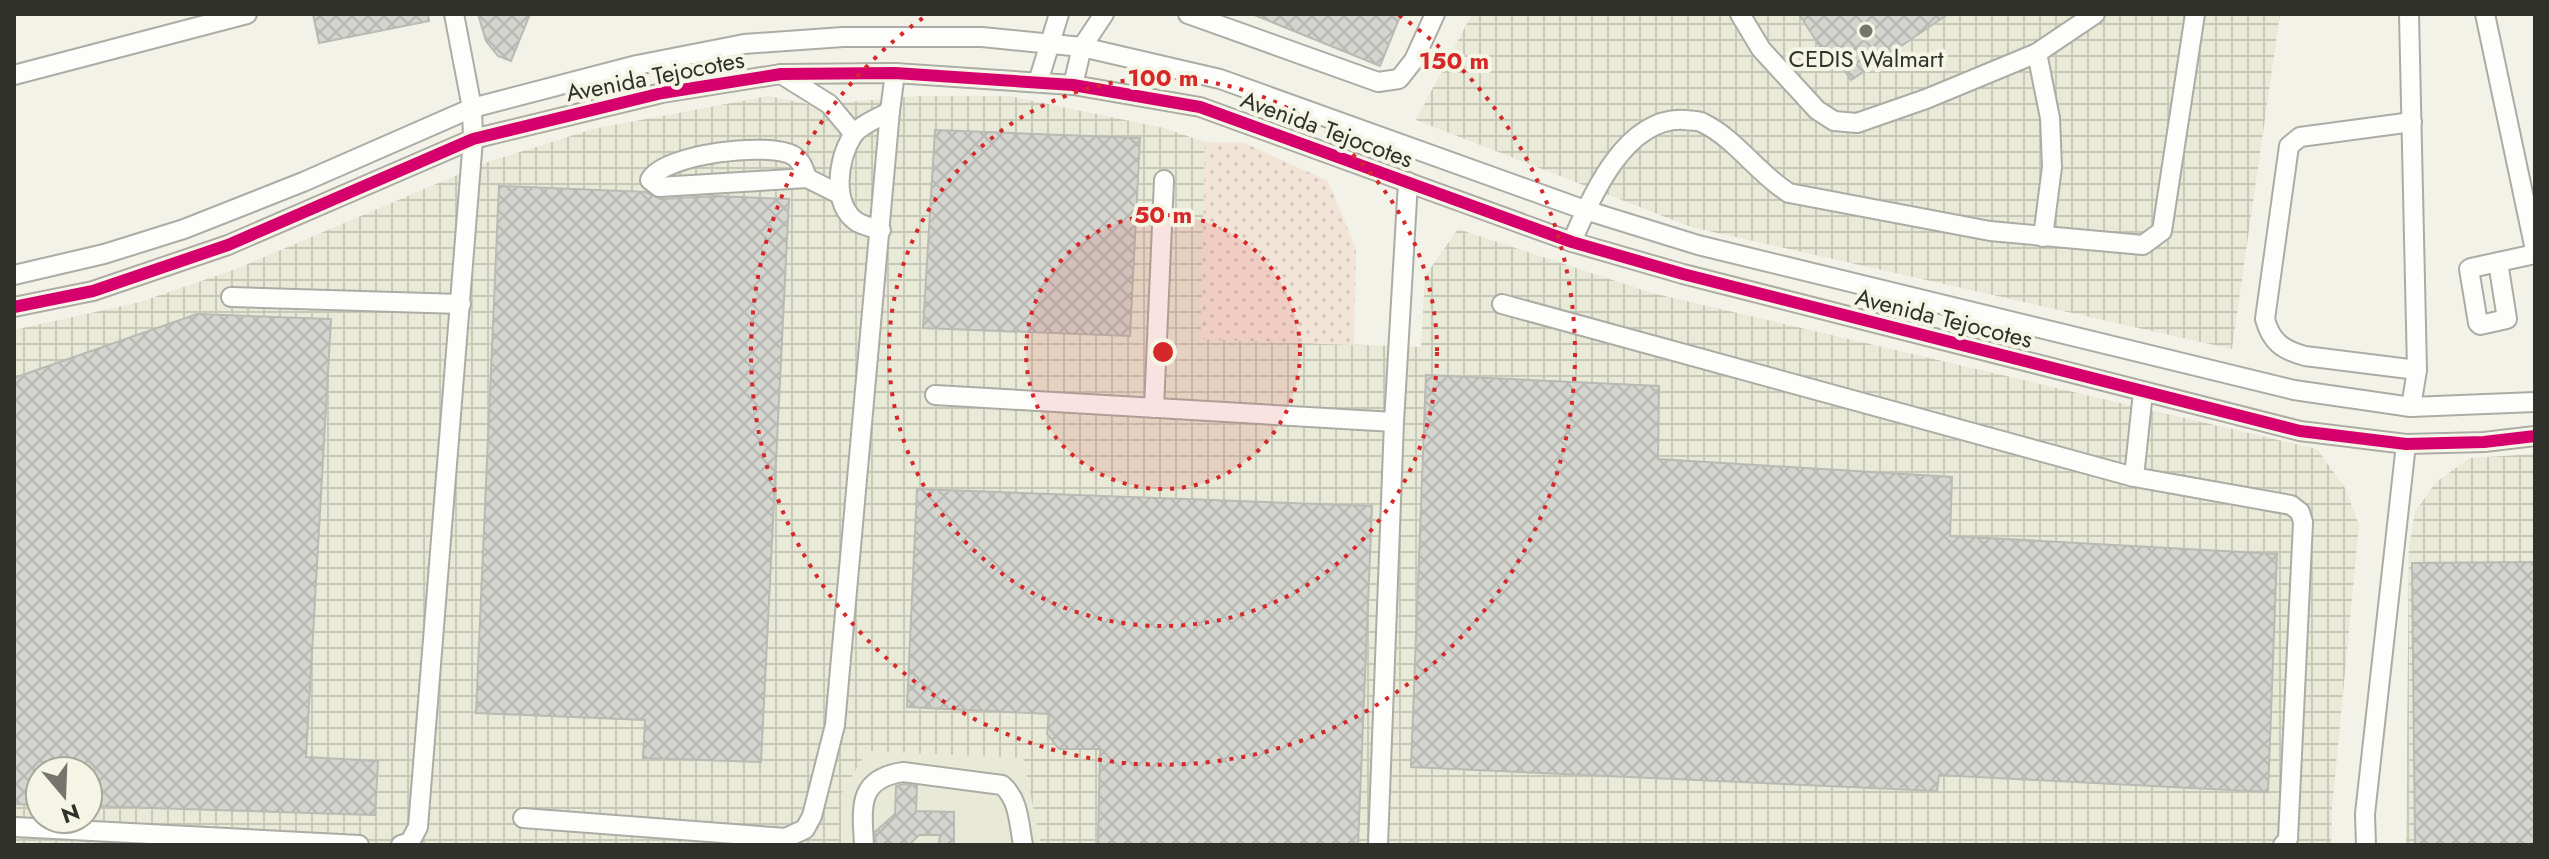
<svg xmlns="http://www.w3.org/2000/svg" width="2549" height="859" font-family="Jost,sans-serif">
  <defs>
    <pattern id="industrial-grid" width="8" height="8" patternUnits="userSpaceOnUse" patternTransform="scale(2)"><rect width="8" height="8" fill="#e9e9d7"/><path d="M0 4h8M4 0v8" fill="none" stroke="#c8c8b9"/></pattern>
    <pattern id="grass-dots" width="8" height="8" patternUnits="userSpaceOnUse" patternTransform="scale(2)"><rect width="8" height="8" fill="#f3e4d8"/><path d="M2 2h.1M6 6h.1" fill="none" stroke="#d1c4ba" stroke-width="1.8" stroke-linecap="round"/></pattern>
    <pattern id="building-cross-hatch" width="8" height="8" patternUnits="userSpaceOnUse" patternTransform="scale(2)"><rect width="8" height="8" fill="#d4d5cf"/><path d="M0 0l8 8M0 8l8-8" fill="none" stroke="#b6b7b2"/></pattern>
  </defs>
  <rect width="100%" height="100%" fill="#f2f2e8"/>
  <!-- built -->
  <polygon fill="#e9e9d7" points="866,751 1023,758 1041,845 841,845 842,793"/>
  <!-- industrial -->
  <g fill="url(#industrial-grid)" fill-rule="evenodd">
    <polygon points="1472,14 2280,14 2232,349 1691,227 1416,120"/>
    <path d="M 768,96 L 813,105 L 919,96 L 1009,96 L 1164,128 L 1205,142 L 1201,339 L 1421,347 L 1425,276 L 1458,229 L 1652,293 L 2317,449 L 2345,488 L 2359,525 L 2332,808 L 2331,845 L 1041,845 L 1023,758 L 867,751 L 842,793 L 841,845 L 33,845 L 14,843 L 14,330 L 140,302 L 236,269 L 488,162 L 593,129 ZM 40,771 L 88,771 L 88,819 L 40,819 Z"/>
    <polygon points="2535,454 2535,845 2406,845 2409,547 2415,512 2436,482 2470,458"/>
  </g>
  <!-- grass -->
  <polygon fill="url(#grass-dots)" points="1205,142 1244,143 1328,181 1356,249 1354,345 1201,339"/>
  <!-- building -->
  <g fill="url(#building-cross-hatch)" stroke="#b9bab3" stroke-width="2">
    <polygon points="313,14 428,14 429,21 319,43"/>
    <polygon points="478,14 530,14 511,61 498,56 486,41"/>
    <polygon points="1252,14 1401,14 1380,66"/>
    <polygon points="1799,14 1948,14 1851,80 1831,49 1824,53"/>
    <polygon points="935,130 1140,138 1130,336 923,328"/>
    <polygon points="499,186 646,192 660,199 716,196 789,199 761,762 643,758 645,720 476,713"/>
    <polygon points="197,314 331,319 306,757 378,761 375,815 88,806 88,771 40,771 40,805 14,804 14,378"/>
    <polygon points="1426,375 1659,386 1658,459 1952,477 1950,536 2277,554 2268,792 1939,775 1937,791 1411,767"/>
    <polygon points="917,489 1372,506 1358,845 1098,845 1100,749 1059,749 1047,734 1049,714 907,707"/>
    <polygon points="2535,562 2535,845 2415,845 2412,563"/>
    <polygon points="904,784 917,786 916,811 954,812 954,845 939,845 940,835 919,835 909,845 876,845 875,832 895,814 896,786"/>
  </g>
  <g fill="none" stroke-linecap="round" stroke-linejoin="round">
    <defs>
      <g id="minor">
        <polyline points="1188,14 1378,82 1399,79 1414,60 1435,14"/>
        <polyline points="1740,14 1761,49 1817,110 1834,121 1857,123 1926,99 2037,53 2095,14"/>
        <polyline points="2409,14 2417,370 2411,407"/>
        <polyline points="2485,14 2535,250"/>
        <polyline points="2037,53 2050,118 2052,167 2043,237"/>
        <polyline points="781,74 829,104 854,134"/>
        <polyline points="14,75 247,14"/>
        <polyline points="1038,82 1059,14"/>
        <polyline points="1073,85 1082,47 1104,14"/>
        <path d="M 2412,122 L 2300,137 L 2289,146 L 2265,319 C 2271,342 2283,350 2305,356 L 2417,370"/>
        <path d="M 807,178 C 804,169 802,162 794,156 C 770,141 663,154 650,180 L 659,187 L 807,178 L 839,194"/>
        <path d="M 881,230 C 874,228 864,226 857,222 C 831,204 838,159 853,135 C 860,125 879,118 890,111"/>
        <path d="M 1572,242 C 1591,196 1626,116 1685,120 C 1691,121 1698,120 1703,123 C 1736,139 1758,174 1789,193 L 1990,231 L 2143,245 L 2162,231 L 2195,14"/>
        <polyline points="2498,262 2507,319 2480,325 2478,323 2469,269 2471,268 2535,254"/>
        <polyline points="14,275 104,254 184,229 303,182 472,108 637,65 744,44 843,37 982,37 1082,47 1220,79 1585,210 1698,245 2294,390 2411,407 2535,402"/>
        <polyline points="231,297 461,304"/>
        <polyline points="1502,304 2134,477 2291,505 2300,512 2303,522 2288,839 2283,845"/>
        <polyline points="14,307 93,291 228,245 473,139 662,93 781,74 895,73 1073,85 1200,107 1572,242 1683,274 2300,431 2406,444 2484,442 2535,436"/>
        <polyline points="935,395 1394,422"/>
        <polyline points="1154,408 1164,180"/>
        <polyline points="2134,477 2143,392"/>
        <polyline points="523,818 786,838 805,829 812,816 835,725 890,111 895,73"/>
        <polyline points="15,827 359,845"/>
        <polyline points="401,845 410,842 418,827 473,139 472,108 454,14"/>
        <path d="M 864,845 C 862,807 857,779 903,772 L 1002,785 C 1019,799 1019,824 1023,845"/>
        <polyline points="1378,845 1394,422 1408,182"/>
        <polyline points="2366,845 2365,814 2406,444"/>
      </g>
    </defs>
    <!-- minor casing -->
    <use href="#minor" stroke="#acaca5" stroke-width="22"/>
    <!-- minor -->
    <use href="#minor" stroke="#fdfdfc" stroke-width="18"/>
    <defs>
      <polyline id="cycleway" points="14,307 93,291 228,245 473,139 662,93 781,74 895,73 1073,85 1200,107 1572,242 1683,274 2300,431 2406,444 2484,442 2535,436"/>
    </defs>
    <!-- cycleway casing -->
    <use href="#cycleway" stroke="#f5f5e5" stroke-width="17"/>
    <!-- cycleway -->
    <use href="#cycleway" stroke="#d6006c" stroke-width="12"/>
  </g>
  <!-- distance rings -->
  <circle cx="1163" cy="352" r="137" fill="#d62828" fill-opacity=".12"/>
  <g fill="none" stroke="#d62828" stroke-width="4" stroke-dasharray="4 8">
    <circle cx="1163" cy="352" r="137"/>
    <circle cx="1163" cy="352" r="274"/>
    <path d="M1399 15A412 412 0 1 1 927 15"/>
  </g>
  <!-- markers -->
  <circle fill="#75756d" stroke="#f5f5e5" stroke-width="3" cx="1866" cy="31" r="8"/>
  <g text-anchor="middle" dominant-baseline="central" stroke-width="8" stroke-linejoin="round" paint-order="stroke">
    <!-- poi labels -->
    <g font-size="24" fill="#31312b" stroke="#f5f5e5">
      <text x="1866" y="58">CEDIS Walmart</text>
    </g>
    <!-- street labels -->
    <g font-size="24" fill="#31312b" stroke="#f5f5e5">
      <text transform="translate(655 76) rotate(-11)">Avenida Tejocotes</text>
      <text transform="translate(1327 129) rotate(20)">Avenida Tejocotes</text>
      <text transform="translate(1944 318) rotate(14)">Avenida Tejocotes</text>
    </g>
  </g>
  <circle cx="1163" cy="352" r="12" fill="#d62828" stroke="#f5f5e5" stroke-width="4"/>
  <g font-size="24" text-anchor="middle" font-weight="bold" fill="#d62828" stroke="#f5f5e5" stroke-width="8" stroke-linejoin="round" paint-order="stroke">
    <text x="1454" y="69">150 m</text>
    <text x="1163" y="86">100 m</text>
    <text x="1163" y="223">50 m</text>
  </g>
  <!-- border -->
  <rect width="2549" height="859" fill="none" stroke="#31312b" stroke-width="32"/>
  <!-- north arrow -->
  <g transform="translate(64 795) rotate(161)"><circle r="38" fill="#f5f5e5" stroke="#a7a79b" stroke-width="2"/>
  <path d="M0-6L14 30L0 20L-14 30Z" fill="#75756d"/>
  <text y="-12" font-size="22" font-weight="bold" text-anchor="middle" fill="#31312b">N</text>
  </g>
</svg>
